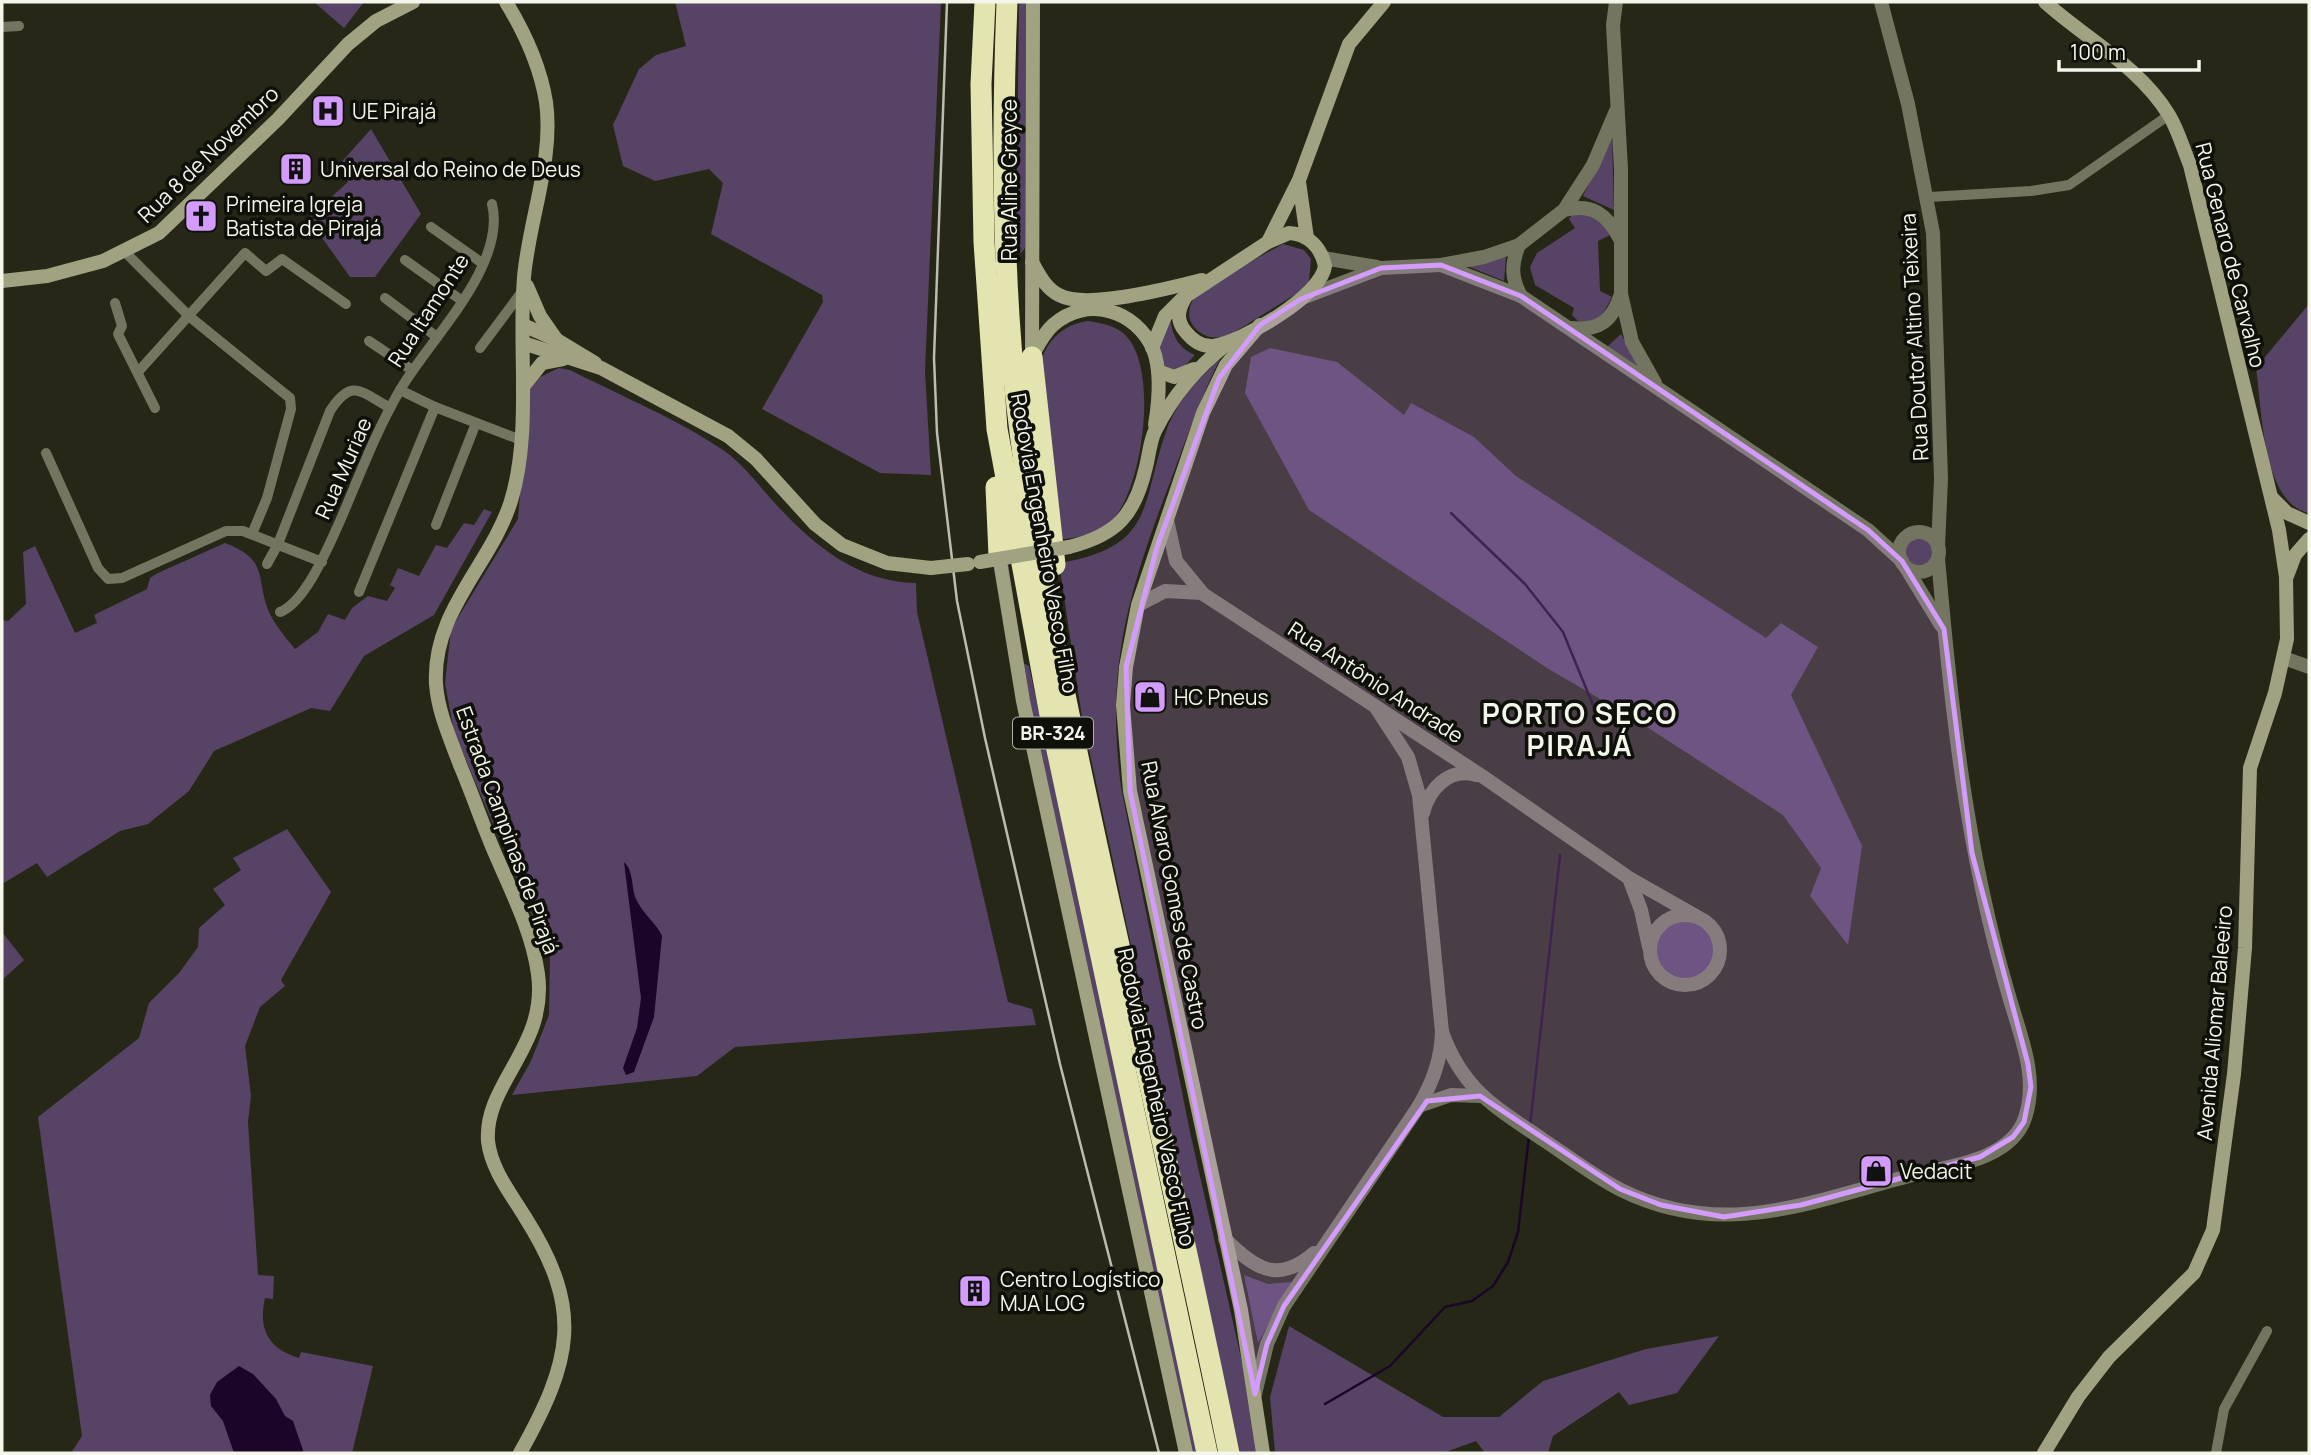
<svg xmlns="http://www.w3.org/2000/svg" width="2311" height="1455" font-family="Manrope,sans-serif">
  <rect width="100%" height="100%" fill="#272718"/>
  <!-- green -->
  <g fill="#564365">
    <polygon points="314,2 364,2 344,28"/>
    <polygon points="675,2 941,2 925,371 931,475 880,473 762,409 823,302 822,295 711,234 723,183 709,169 655,181 623,166 613,125 639,69 656,55 686,46"/>
    <polygon points="1019,2 1026,2 1025,248 1021,253 1016,250"/>
    <polygon points="371,129 421,214 375,277 350,277 308,218 348,182 338,166"/>
    <polygon points="1612,138 1614,210 1583,196"/>
    <polygon points="1590,213 1612,234 1598,241 1600,291 1612,297 1600,319 1580,323 1572,315 1574,308 1535,285 1530,267 1537,253 1575,228 1569,219 1572,215"/>
    <path d="M 1283,244 L 1304,250 L 1311,259 L 1309,282 L 1301,291 L 1228,336 C 1214,339 1204,338 1194,327 C 1187,319 1188,305 1195,297 C 1208,284 1265,254 1283,244 Z"/>
    <polygon points="1506,257 1504,281 1465,265"/>
    <path d="M 2309,304 L 2309,513 C 2262,504 2262,408 2256,368 Z"/>
    <path d="M 1170,317 C 1172,335 1178,348 1195,355 L 1180,371 L 1166,374 L 1158,348 Z"/>
    <path d="M 1088,321 C 1100,323 1113,325 1123,333 C 1160,364 1143,483 1115,517 C 1100,536 1078,537 1056,540 L 1040,362 C 1049,339 1062,325 1088,321 Z"/>
    <polygon points="1621,334 1639,368 1607,347"/>
    <polygon points="1270,348 1337,362 1404,415 1411,403 1474,437 1516,476 1766,638 1781,623 1818,647 1791,695 1862,846 1848,945 1810,896 1821,868 1783,815 1636,720 1547,668 1309,510 1245,393 1251,357"/>
    <path d="M 1220,359 C 1201,397 1187,437 1172,477 C 1129,590 1105,665 1121,787 L 1190,1132 L 1244,1371 L 1258,1453 L 1240,1453 L 1082,717 L 1059,563 C 1158,547 1140,502 1168,426 C 1179,399 1199,378 1220,359 Z"/>
    <path d="M 559,368 L 570,370 C 619,395 679,420 723,450 C 742,463 756,482 771,499 C 810,542 855,582 916,583 L 917,612 L 1008,1002 L 1032,1009 L 1036,1025 L 735,1047 L 697,1076 L 512,1095 L 531,1061 L 549,1015 L 550,958 L 454,732 L 445,683 L 451,629 L 518,519 L 528,392 L 540,377 Z"/>
    <path d="M 484,509 L 492,512 L 434,615 L 364,656 L 330,711 L 311,708 L 214,751 L 189,791 L 148,824 L 120,831 L 47,877 L 37,863 L 2,884 L 2,620 L 8,621 L 26,604 L 23,552 L 35,546 L 75,633 L 97,623 L 94,615 L 147,589 L 150,578 L 158,573 L 225,543 C 270,560 255,578 269,612 C 275,625 286,638 295,649 L 318,632 L 328,614 L 345,620 L 352,608 L 368,596 L 387,601 L 395,588 L 390,585 L 398,568 L 419,576 L 436,545 L 447,548 L 464,523 L 474,525 Z"/>
    <circle cx="1919" cy="551" r="14"/>
    <polygon points="1006,549 1023,663 1029,666 1198,1453 1191,1453 1036,741 1009,588"/>
    <path d="M 287,829 L 331,892 L 281,980 L 285,986 L 260,1007 L 245,1046 L 251,1096 L 248,1122 L 258,1275 L 274,1276 L 273,1299 L 265,1298 C 258,1329 268,1349 299,1358 L 301,1352 L 373,1366 L 352,1453 L 71,1453 L 82,1436 L 38,1117 L 139,1038 L 149,1003 L 179,973 L 198,947 L 199,928 L 225,905 L 213,889 L 241,870 L 233,858 Z"/>
    <circle cx="1685" cy="950" r="30"/>
    <polygon points="2,932 24,960 2,980"/>
    <polygon points="1244,1275 1268,1284 1292,1282 1258,1343"/>
    <polygon points="1289,1326 1443,1417 1499,1417 1543,1381 1646,1349 1719,1336 1677,1393 1629,1405 1619,1392 1553,1436 1548,1453 1485,1453 1476,1441 1443,1453 1275,1453 1270,1397"/>
  </g>
  <!-- water -->
  <g fill="#1a0627">
    <path d="M 624,862 C 634,871 631,887 636,899 C 643,914 657,924 662,936 L 654,1017 L 634,1072 L 626,1075 L 623,1068 L 637,1028 L 641,998 Z"/>
    <polygon points="239,1366 253,1374 276,1399 285,1416 293,1421 304,1453 234,1453 223,1421 211,1406 210,1395 217,1382"/>
  </g>
  <g fill="none" stroke-linecap="round" stroke-linejoin="round">
    <!-- stream -->
    <g stroke="#1a0627" stroke-width="2.5">
      <polyline points="1451,513 1525,584 1563,632 1597,715"/>
      <polyline points="1530,1126 1560,855"/>
      <polyline points="1325,1404 1390,1366 1445,1307 1472,1301 1493,1286 1508,1262 1518,1232 1529,1136"/>
    </g>
    <!-- minor -->
    <g stroke="#747560" stroke-width="10">
      <polyline points="2,27 19,26"/>
      <polyline points="1929,197 2031,191 2069,185 2169,115"/>
      <polyline points="431,227 482,263"/>
      <polyline points="125,252 190,317 290,398 291,409 267,498 252,534"/>
      <polyline points="405,260 461,300"/>
      <polyline points="385,298 437,337"/>
      <polyline points="115,303 122,326 118,334 155,408"/>
      <polyline points="369,341 412,370"/>
      <polyline points="480,348 524,289"/>
      <polyline points="138,372 245,253 266,271 282,259 346,304"/>
      <polyline points="400,390 435,407 521,440"/>
      <polyline points="46,453 98,568 108,579 122,578 226,531 243,531 322,562"/>
      <polyline points="436,525 476,423"/>
      <path d="M 267,564 L 278,544 L 330,411 C 352,377 361,392 390,408"/>
      <polyline points="359,592 435,407"/>
      <path d="M 280,612 C 306,602 329,545 340,521 C 359,477 376,431 400,390 C 429,340 507,266 492,204"/>
      <polyline points="2216,1453 2224,1409 2267,1331"/>
    </g>
    <!-- tertiary -->
    <g stroke="#747560" stroke-width="14">
      <polyline points="1616,2 1613,25 1621,169 1621,294 1632,342 1655,383"/>
      <polyline points="1881,2 1908,104 1933,233 1941,479 1938,547"/>
      <path d="M 1564,210 C 1592,203 1607,214 1620,239"/>
      <path d="M 1519,245 C 1511,264 1511,278 1521,296"/>
      <polyline points="1323,258 1377,267"/>
      <polyline points="1441,265 1521,296 1868,530 1902,561"/>
      <polyline points="1302,298 1381,268 1441,265 1484,257 1519,245 1564,210 1593,165 1616,111"/>
      <path d="M 1570,328 C 1599,331 1612,322 1621,294"/>
      <polyline points="1167,520 1176,561 1203,594 1482,776 1629,878 1696,916"/>
      <circle cx="1919" cy="552" r="20"/>
      <polyline points="1905,566 1941,625"/>
      <polyline points="1138,605 1165,591 1202,593"/>
      <polyline points="2284,658 2309,667"/>
      <path d="M 1423,813 C 1429,789 1449,767 1476,775"/>
      <polyline points="1629,878 1641,910 1649,947"/>
      <circle cx="1685" cy="950" r="35"/>
      <path d="M 1442,1032 C 1463,1090 1494,1106 1542,1139 C 1568,1156 1593,1176 1621,1190 C 1724,1241 1811,1201 1913,1175 C 1950,1166 2011,1160 2025,1118 C 2039,1077 2020,1035 2009,996 C 1966,850 1951,708 1938,558"/>
      <polyline points="1419,1106 1451,1095 1480,1096"/>
      <path d="M 1225,1239 C 1255,1268 1277,1285 1314,1253"/>
      <path d="M 1255,1394 L 1267,1344 L 1284,1306 L 1419,1106 C 1433,1081 1441,1060 1442,1032 L 1419,795 L 1408,757 L 1375,706"/>
    </g>
    <!-- secondary -->
    <g stroke="#a1a281" stroke-width="14">
      <path d="M 506,2 C 525,33 540,65 546,102 C 554,159 529,220 524,277 C 518,349 532,432 511,501 C 491,565 432,611 436,684 C 438,712 450,738 460,765 C 472,793 482,823 494,851 C 511,891 532,931 538,974 C 548,1047 484,1083 488,1141 C 491,1169 511,1194 525,1217 C 584,1310 572,1360 520,1453"/>
      <polyline points="1299,182 1307,238"/>
      <path d="M 1289,233 C 1308,234 1321,247 1325,266 C 1321,296 1242,342 1213,346 C 1201,347 1192,340 1185,331 C 1175,319 1179,308 1186,296 L 1268,242 Z"/>
      <polyline points="1268,242 1299,180 1349,44 1384,2"/>
      <path d="M 1032,262 C 1039,274 1045,288 1059,295 C 1087,310 1171,288 1202,280"/>
      <polyline points="2,281 47,276 103,261 159,233 278,119 348,44 376,21 413,2"/>
      <polyline points="527,286 540,316 556,339"/>
      <polyline points="523,325 557,340 595,363"/>
      <polyline points="1260,325 1226,365 1203,413 1138,605 1126,667 1123,705 1130,791 1241,1310 1263,1453"/>
      <polyline points="523,343 601,368 728,436 756,459 815,524 842,545 887,563 931,568"/>
      <polyline points="1152,348 1165,316 1182,299"/>
      <path d="M 1032,356 C 1038,345 1044,333 1053,325 C 1087,295 1136,310 1153,349 C 1162,372 1159,401 1155,425"/>
      <polyline points="1032,357 1033,2"/>
      <polyline points="1158,371 1174,377 1194,369"/>
      <polyline points="523,387 542,363 563,359"/>
      <polyline points="2272,498 2287,513 2309,523"/>
      <path d="M 1069,547 C 1117,535 1135,515 1146,467 C 1149,455 1150,441 1155,431 C 1173,395 1196,368 1227,344"/>
      <polyline points="999,555 1023,701 1186,1453"/>
      <polyline points="2287,576 2295,555 2309,539"/>
      <path d="M 2044,1453 L 2078,1397 L 2109,1357 L 2194,1273 L 2213,1230 L 2234,1074 L 2245,948 L 2250,768 L 2275,693 L 2287,639 L 2286,577 L 2279,530 L 2190,165 C 2183,148 2178,130 2169,115 C 2139,66 2086,39 2045,2"/>
    </g>
    <!-- motorway -->
    <g stroke="#e3e4b0" stroke-width="21">
      <polyline points="985,2 981,84 984,242 997,429 1053,731 1207,1453"/>
      <path d="M 1007,2 C 1002,128 1002,254 1014,379 C 1031,548 1069,716 1105,882 C 1147,1072 1190,1262 1229,1453"/>
      <polyline points="1032,357 1055,565"/>
      <polyline points="996,487 999,555"/>
    </g>
    <!-- rail -->
    <polyline stroke="#bcbdb1" stroke-width="2.5" points="947,2 934,358 937,433 957,601 985,738 1060,1064 1159,1453"/>
    <!-- secondary-bridge -->
    <g stroke="#a1a281" stroke-width="14">
      <polyline points="980,562 1069,547"/>
      <polyline points="931,568 968,564"/>
    </g>
  </g>
  <!-- marked area -->
  <path fill="#d39cfc" fill-opacity="0.2" stroke="#d39cfc" stroke-width="5" stroke-linejoin="round" d="M 1441,265 L 1521,296 L 1868,530 L 1902,561 L 1944,629 L 1972,853 L 2028,1064 L 2031,1087 L 2024,1122 L 2013,1137 L 1980,1157 L 1801,1205 L 1724,1217 L 1661,1205 L 1620,1189 L 1480,1096 L 1427,1101 L 1284,1306 L 1267,1344 L 1255,1394 L 1130,791 L 1126,667 L 1157,547 L 1219,378 L 1260,325 L 1301,299 L 1381,268 Z"/>
  <!-- icons -->
  <defs>
    <symbol id="hospital-square" viewBox="-11 -11 22 22"><rect x="-9" y="-9" width="18" height="18" rx="4" fill="#d39cfc" stroke="#0f1009"/><path d="M-5-5h3v3.5h4V-5h3V5h-3V1.5h-4V5h-3Z" fill="#111"/></symbol>
    <symbol id="building-square" viewBox="-11 -11 22 22"><rect x="-9" y="-9" width="18" height="18" rx="4" fill="#d39cfc" stroke="#0f1009"/><path d="M-4-6H4V6H1V3H-1V6H-4ZM-2.5-4.3h1.7v1.8h-1.7ZM.8-4.3h1.7v1.8H.8ZM-2.5-1h1.7V.8h-1.7ZM.8-1h1.7V.8H.8Z" fill="#111"/></symbol>
    <symbol id="church-square" viewBox="-11 -11 22 22"><rect x="-9" y="-9" width="18" height="18" rx="4" fill="#d39cfc" stroke="#0f1009"/><path d="M-1.2-6h2.4v3.5h3.3v2.4h-3.3V6h-2.4V-.1h-3.3v-2.4h3.3Z" fill="#111"/></symbol>
    <symbol id="shop-square" viewBox="-11 -11 22 22"><rect x="-9" y="-9" width="18" height="18" rx="4" fill="#d39cfc" stroke="#0f1009"/><path d="M-5-2.5h2.3a2.7 3.5 0 0 1 5.4 0H5L5.5 6h-11ZM-1.5-2.5h3a1.5 2.3 0 0 0-3 0Z" fill="#111"/></symbol>
  </defs>
  <g fill-rule="evenodd">
    <use href="#hospital-square" x="309" y="92" width="38" height="38"/>
    <use href="#building-square" x="277" y="150" width="38" height="38"/>
    <use href="#church-square" x="182" y="197" width="38" height="38"/>
    <use href="#shop-square" x="1131" y="678" width="38" height="38"/>
    <use href="#shop-square" x="1857" y="1152" width="38" height="38"/>
    <use href="#building-square" x="956" y="1272" width="38" height="38"/>
  </g>
  <g text-anchor="middle" dominant-baseline="central" stroke-width="7" stroke-linejoin="round" paint-order="stroke">
    <!-- shield labels -->
    <rect fill="#0f1009" stroke="#afb0a7" stroke-width="2" x="1013" y="717.5" width="80" height="31" rx="5"/>
    <g font-size="19" font-weight="bold" fill="#f4f5eb">
      <text x="1053" y="733">BR-324</text>
    </g>
    <!-- poi labels -->
    <g font-size="21" fill="#f4f5eb" stroke="#0f1009" text-anchor="start">
      <text x="352" y="111">UE Pirajá</text>
      <text x="320" y="169">Universal do Reino de Deus</text>
      <text x="226" y="204">Primeira Igreja<tspan x="226" dy="24">Batista de Pirajá</tspan></text>
      <text x="1174" y="697">HC Pneus</text>
      <text x="1900" y="1171">Vedacit</text>
      <text x="1000" y="1279">Centro Logístico<tspan x="1000" dy="24">MJA LOG</tspan></text>
    </g>
    <!-- street labels -->
    <g font-size="21" fill="#f4f5eb" stroke="#0f1009">
      <text transform="translate(208 154) rotate(-44)">Rua 8 de Novembro</text>
      <text transform="translate(1009 180) rotate(-90)">Rua Aline Greyce</text>
      <text transform="translate(2231 255) rotate(76)">Rua Genaro de Carvalho</text>
      <text transform="translate(428 310) rotate(-57)">Rua Itamonte</text>
      <text transform="translate(1914 337) rotate(-93)">Rua Doutor Altino Teixeira</text>
      <text transform="translate(343 468) rotate(-66)">Rua Muriae</text>
      <text transform="translate(1045 543) rotate(80)">Rodovia Engenheiro Vasco Filho</text>
      <text transform="translate(1376 682) rotate(33)">Rua Antônio Andrade</text>
      <text transform="translate(508 830) rotate(70)">Estrada Campinas de Pirajá</text>
      <text transform="translate(1175 895) rotate(79)">Rua Alvaro Gomes de Castro</text>
      <text transform="translate(2214 1023) rotate(-85)">Avenida Aliomar Baleeiro</text>
      <text transform="translate(1157 1097) rotate(78)">Rodovia Engenheiro Vasco Filho</text>
    </g>
    <!-- district labels -->
    <g font-size="28" font-weight="bold" letter-spacing="2" fill="#f4f5eb" stroke="#0f1009">
      <text x="1580" y="713">PORTO SECO<tspan x="1580" dy="32">PIRAJÁ</tspan></text>
    </g>
  </g>
  <!-- border -->
  <rect width="2311" height="1455" fill="none" stroke="#f4f5eb" stroke-width="7"/>
  <!-- scale -->
  <path d="M2059 60v10h140v-10" fill="none" stroke="#f4f5eb" stroke-width="3.5"/>
  <text x="2070" y="60" font-size="21" fill="#f4f5eb" stroke="#0f1009" stroke-width="5" paint-order="stroke">100 m</text>
</svg>
